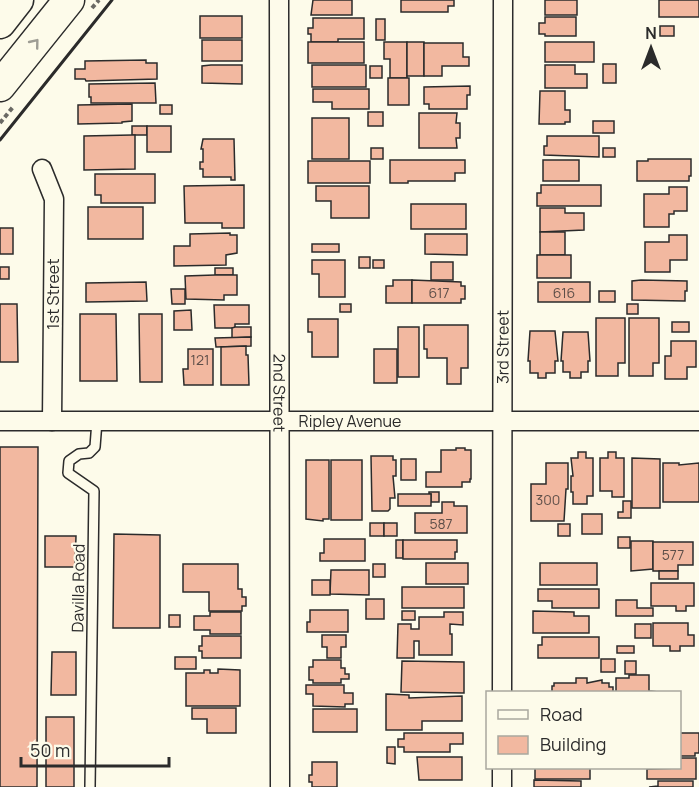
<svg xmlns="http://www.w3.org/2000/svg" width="699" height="787" font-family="Manrope,sans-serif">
  <rect width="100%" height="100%" fill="#fdfbea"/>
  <!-- building -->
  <g fill="#f2b8a0" stroke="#2b2b2b" stroke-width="1.5">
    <polygon points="313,0 352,0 352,15 311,15"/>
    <polygon points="401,0 454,0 454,6 448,6 448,12 401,12"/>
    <rect x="545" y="0" width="32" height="15"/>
    <rect x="659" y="0" width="40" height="17"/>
    <rect x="200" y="16" width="42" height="22"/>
    <polygon points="545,17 576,17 576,36 545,36 545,34 539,34 539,23 545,23"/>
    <polygon points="313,18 364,18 364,39 338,39 338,42 311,42 311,34 308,34 308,28 313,28"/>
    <rect x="376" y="19" width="9" height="21"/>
    <rect x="660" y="26" width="14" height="10"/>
    <rect x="202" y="40" width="40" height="21"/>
    <rect x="308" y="42" width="56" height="21"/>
    <polygon points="384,42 407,42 407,78 390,78 390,59 384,59"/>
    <rect x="407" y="42" width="17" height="34"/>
    <rect x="545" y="42" width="49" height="20"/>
    <polygon points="424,43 463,43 463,57 469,57 469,66 442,66 442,76 424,76"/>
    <polygon points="146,60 146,63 157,63 157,79 86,81 85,79 75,79 75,69 85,69 85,61"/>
    <rect x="603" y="64" width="13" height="19"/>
    <polygon points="211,65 242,65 242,84 202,83 202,66"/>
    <rect x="312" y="65" width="54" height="22"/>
    <polygon points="545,65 575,65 575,74 587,74 587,88 545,88"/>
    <rect x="370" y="66" width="12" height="12"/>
    <rect x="388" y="78" width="21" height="27"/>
    <polygon points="155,83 156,103 91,103 91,97 89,97 89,84"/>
    <polygon points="470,86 470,95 467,95 467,109 429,109 429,104 424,104 424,87"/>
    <polygon points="313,89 369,89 369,109 332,109 332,102 313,102"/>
    <polygon points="540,91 565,91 565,110 570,110 570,122 565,122 565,124 539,124"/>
    <polygon points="132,104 132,121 122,122 122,123 78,124 78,105"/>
    <rect x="160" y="105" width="12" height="9"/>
    <rect x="368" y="112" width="15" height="14"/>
    <polygon points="419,113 457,113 456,123 460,123 460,138 456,138 457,148 419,148"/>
    <rect x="312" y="118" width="37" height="41"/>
    <rect x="593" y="121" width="21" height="12"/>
    <rect x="132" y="126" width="15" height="9"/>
    <rect x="147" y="126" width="24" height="26"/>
    <polygon points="132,135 135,135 135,169 84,170 84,136"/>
    <polygon points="547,136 599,136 599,157 544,155 544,146 547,146"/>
    <polygon points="203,139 234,139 235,180 231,180 231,177 203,177 203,169 200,169 200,162 203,162 203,149 201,149"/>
    <rect x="371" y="148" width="12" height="11"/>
    <rect x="603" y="148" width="12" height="9"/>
    <polygon points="648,159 691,159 691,176 689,176 689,181 637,181 637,161 648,161"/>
    <polygon points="390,160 465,160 465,173 455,173 455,181 408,181 408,183 390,183"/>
    <rect x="543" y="160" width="36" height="21"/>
    <rect x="308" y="161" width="62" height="22"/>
    <polygon points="95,174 155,174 155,203 101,203 101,195 95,195"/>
    <polygon points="244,185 244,228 222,228 222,223 185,223 184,186"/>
    <polygon points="541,185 601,185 601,206 537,206 537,193 541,193"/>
    <polygon points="316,186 369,186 369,218 331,218 331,201 316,201"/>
    <polygon points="669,187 687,187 687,211 674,211 674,214 669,214 669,227 644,227 644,194 669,194"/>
    <rect x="411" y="204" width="55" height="25"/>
    <rect x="88" y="207" width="55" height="32"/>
    <polygon points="540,208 565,208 565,213 584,213 584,230 540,232"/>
    <rect x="0" y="228" width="13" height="26"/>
    <rect x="540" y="232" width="25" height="23"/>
    <polygon points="230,233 230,235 237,235 237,253 226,255 226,265 174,266 174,246 190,246 190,234"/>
    <polygon points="425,234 467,234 467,255 425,254"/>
    <polygon points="669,235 687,235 687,260 670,260 670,272 645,272 645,242 669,242"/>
    <rect x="312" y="244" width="27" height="8"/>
    <rect x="537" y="255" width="34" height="23"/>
    <rect x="359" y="257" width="11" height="11"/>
    <polygon points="312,260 345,260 345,297 319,297 319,274 312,274"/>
    <rect x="373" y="260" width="11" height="8"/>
    <rect x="431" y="262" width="22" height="18"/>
    <rect x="0" y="267" width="9" height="12"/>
    <rect x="215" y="268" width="18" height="7"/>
    <polygon points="215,275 237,275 237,295 224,295 224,300 186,299 185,276"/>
    <polygon points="393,280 412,280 412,303 386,303 386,286 393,286"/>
    <polygon points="412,280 461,282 461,286 465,286 465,299 461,299 461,303 412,303"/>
    <polygon points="641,280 687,281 687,291 685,291 685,301 632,300 632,281"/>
    <polygon points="146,282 147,301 86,302 86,283"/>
    <rect x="538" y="282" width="52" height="20"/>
    <polygon points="171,289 185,289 185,304 172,304"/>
    <rect x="599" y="291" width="16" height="11"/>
    <polygon points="0,304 17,304 18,362 0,362"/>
    <rect x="340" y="304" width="11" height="8"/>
    <rect x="627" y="304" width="11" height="10"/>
    <polygon points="214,305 249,305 249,324 235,324 235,328 215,328"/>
    <polygon points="191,310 192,330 174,330 174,311"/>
    <polygon points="80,314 116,314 117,381 80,381"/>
    <polygon points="139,314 162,314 162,382 140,382"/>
    <polygon points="596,318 625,318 625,363 618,363 618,376 596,376"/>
    <polygon points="629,318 659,318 659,363 653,363 653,376 629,376"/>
    <polygon points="308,319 338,319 338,357 312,357 312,332 308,332"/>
    <rect x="672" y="322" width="17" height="10"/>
    <polygon points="424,325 468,325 468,368 461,368 461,384 447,384 447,358 427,358 427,349 424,349"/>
    <polygon points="235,327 251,327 251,337 232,338 232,328"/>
    <rect x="398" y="327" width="21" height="50"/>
    <polygon points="530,331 555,331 558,361 555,361 555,373 546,373 546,378 538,378 538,373 530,373 530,361 528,361"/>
    <polygon points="563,332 588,332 590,361 588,361 588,372 581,372 581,378 570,378 570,372 563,372 563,361 561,361"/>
    <polygon points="251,337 251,346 216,347 215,338"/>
    <polygon points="671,341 696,341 696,367 687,367 687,379 665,379 665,356 671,356"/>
    <polygon points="246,346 246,355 248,355 249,385 221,385 221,347"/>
    <polygon points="188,349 213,349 213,385 184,385 183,369 188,369"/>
    <rect x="374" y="349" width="23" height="34"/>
    <polygon points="0,447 38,447 37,787 0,787"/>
    <polygon points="456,448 465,448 465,450 471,450 471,479 470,479 470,482 462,482 462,487 426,487 426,472 441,472 441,450 456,450"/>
    <polygon points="578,452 586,452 586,458 593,458 593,496 587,496 587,504 573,504 573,492 571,492 571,476 573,476 571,458 578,458"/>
    <polygon points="608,452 616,452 616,458 624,458 624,497 612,497 612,491 600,491 600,458 608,458"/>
    <polygon points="371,456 393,456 393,460 396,460 396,476 393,476 395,498 390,498 390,509 388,511 372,511"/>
    <polygon points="632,458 660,459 660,508 632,508"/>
    <rect x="401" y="459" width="15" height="21"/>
    <polygon points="306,460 329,460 329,519 323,519 323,521 306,519"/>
    <rect x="331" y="460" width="31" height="60"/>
    <polygon points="546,463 568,463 568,489 566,489 564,521 531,521 531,484 546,484"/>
    <polygon points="663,463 679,463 679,465 699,463 699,502 663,502"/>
    <polygon points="429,492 439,492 439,502 431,502 431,494 429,494"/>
    <rect x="398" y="494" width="33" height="12"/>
    <polygon points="623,501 631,501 631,518 618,518 618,512 623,512"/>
    <polygon points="442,502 454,502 454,506 467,506 467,533 415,533 415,513 442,513"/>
    <rect x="582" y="514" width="20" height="20"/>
    <rect x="370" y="523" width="14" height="13"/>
    <rect x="384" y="523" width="13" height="13"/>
    <rect x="558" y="524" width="12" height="12"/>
    <polygon points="114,534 160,535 160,628 113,628"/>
    <polygon points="45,536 76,536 75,567 45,567"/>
    <rect x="618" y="537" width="12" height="11"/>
    <polygon points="324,539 365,539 365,561 320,561 320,553 324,553"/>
    <rect x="396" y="540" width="7" height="18"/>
    <polygon points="403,540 457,540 457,552 455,552 455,559 403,559"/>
    <polygon points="631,541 653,541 653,569 631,571"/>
    <polygon points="653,542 693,542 693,565 678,565 678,571 653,571"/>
    <rect x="426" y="563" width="42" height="21"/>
    <rect x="540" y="563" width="57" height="22"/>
    <polygon points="183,564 238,564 238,589 242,589 242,597 246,597 246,606 242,606 242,611 209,611 209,592 183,592"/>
    <rect x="373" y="564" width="12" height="13"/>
    <polygon points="331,570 369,570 369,595 330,594"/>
    <rect x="659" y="571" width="19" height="8"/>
    <rect x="312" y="580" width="18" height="15"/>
    <polygon points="651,583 694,583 694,606 686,606 686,611 676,611 676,606 651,606"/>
    <rect x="402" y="587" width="62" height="21"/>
    <polygon points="538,589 599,589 599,608 552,608 552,601 538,601"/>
    <rect x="366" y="599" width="18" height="20"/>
    <polygon points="616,600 637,600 637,608 653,608 653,616 616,616"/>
    <polygon points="310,610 348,610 348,632 307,632 307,622 310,622"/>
    <rect x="402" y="611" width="13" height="9"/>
    <polygon points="533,611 574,612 574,616 589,616 589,633 533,633"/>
    <polygon points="210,612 241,612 241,634 210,634 210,630 194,630 194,616 210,616"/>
    <polygon points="444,612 463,612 463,625 450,624 450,634 452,634 452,655 419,655 419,641 414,641 414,658 397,658 398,624 411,624 411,629 419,629 419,617 444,617"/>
    <rect x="169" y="615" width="11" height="12"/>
    <polygon points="653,623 688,623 688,635 694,635 694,646 680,646 680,651 670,651 670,646 653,646"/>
    <rect x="635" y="624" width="16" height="14"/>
    <polygon points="322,635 346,635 346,647 341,647 341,658 327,658 327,647 322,647"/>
    <polygon points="202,636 241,636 241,658 202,658 202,651 199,651 199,646 202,646"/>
    <polygon points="542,637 599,637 599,658 538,658 538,645 542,645"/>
    <rect x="617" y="646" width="17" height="7"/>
    <polygon points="52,652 76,652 76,695 51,695"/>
    <rect x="175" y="657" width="21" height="12"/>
    <rect x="601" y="659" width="14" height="13"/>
    <polygon points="313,660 341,660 341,668 345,668 345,674 349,674 349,679 341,679 341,683 313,683 313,680 309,680 309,667 313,667"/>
    <polygon points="402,661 464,662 464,693 401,692"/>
    <rect x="625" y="661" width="11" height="13"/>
    <polygon points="218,669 240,670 240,706 186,706 186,673 204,673 204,670 210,670 210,673 218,673"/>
    <polygon points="629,675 649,675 649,691 659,692 616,692 616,678 629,678"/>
    <polygon points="576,678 587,678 587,683 602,680 602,683 609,683 609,687 613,687 613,692 552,692 552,686 554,686 554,683 576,683"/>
    <polygon points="306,685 344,685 344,693 353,693 353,704 345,704 345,707 313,706 313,694 306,694"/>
    <polygon points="386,694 409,695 409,698 462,696 462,721 422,721 422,730 386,730"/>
    <polygon points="192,708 236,708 236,733 207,733 207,719 192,719"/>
    <rect x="313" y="709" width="44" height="23"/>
    <rect x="46" y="717" width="28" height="70"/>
    <polygon points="404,733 463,733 463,744 450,744 450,752 404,752 404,747 398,747 398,739 404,739"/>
    <polygon points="680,733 699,733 699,753 695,753 695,756 680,756"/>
    <polygon points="387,747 395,747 395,764 387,763"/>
    <polygon points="417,757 462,757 462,780 419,780"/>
    <polygon points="680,758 696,758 696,779 647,779 647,769 680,768"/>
    <polygon points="312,762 337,762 337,787 312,787 312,782 309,782 309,775 312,775"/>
    <rect x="535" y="768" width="55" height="11"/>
    <polygon points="534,780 581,781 581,787 534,787"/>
    <polygon points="658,781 693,781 693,787 649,787 658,786"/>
  </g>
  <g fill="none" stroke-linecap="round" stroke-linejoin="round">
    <defs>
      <polyline id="service" points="90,787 94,491 68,473 69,461 79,454 89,453 95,447 97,421"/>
      <g id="minor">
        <path id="s1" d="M 279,0 L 280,787"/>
        <polyline points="42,169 54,199 52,421"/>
        <path id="s2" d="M 0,421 L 699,421"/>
        <path id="s3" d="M 502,692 L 503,0"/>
        <polyline points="502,787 502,768"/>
      </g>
      <g id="trunk">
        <polyline points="0,23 18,0"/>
        <polyline points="0,86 69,0"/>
      </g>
    </defs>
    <!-- service casing -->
    <use href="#service" stroke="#2b2b2b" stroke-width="12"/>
    <!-- minor casing -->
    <use href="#minor" stroke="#2b2b2b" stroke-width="21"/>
    <!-- trunk casing -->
    <use href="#trunk" stroke="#2b2b2b" stroke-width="33"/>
    <!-- path -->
    <g stroke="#6a6964" stroke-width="4" stroke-dasharray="4.5 3" stroke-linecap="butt">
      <polyline points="92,8 99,0"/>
      <polyline points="0,123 13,107"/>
    </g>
    <!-- service -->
    <use href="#service" stroke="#fdfbea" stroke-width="9"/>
    <!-- minor -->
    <use href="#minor" stroke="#fdfbea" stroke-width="18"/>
    <!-- trunk -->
    <use href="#trunk" stroke="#fdfbea" stroke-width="30"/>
    <!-- wall -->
    <polyline stroke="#2b2b2b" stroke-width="3" points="0,140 112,0"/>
  </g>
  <!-- one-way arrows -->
  <defs><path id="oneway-chevron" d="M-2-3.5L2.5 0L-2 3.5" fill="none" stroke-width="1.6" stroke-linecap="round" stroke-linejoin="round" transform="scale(1.5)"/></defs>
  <use stroke="#9e9d94" href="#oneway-chevron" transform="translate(35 43) rotate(-51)"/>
  <g text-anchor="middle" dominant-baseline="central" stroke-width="4.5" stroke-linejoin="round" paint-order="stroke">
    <!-- number labels -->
    <g font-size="14" fill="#5d4e48">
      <text x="439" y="292">617</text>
      <text x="564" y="292">616</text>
      <text x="200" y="359">121</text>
      <text x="548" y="499">300</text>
      <text x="441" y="523">587</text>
      <text x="673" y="554">577</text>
    </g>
    <!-- street labels -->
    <g font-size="16" fill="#2b2b2b" stroke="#fdfbea">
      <text transform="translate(53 294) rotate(-90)">1st Street</text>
      <text stroke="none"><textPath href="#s3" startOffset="345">3rd Street</textPath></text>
      <text stroke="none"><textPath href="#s1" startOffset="393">2nd Street</textPath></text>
      <text stroke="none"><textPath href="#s2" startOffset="350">Ripley Avenue</textPath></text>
      <text transform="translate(78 588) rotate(-89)">Davilla Road</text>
    </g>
  </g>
  <!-- legend -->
  <rect x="486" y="691" width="195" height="78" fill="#fdfbea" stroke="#a9a89e" stroke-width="1.5"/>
  <rect x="498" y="710" width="30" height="9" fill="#fdfbea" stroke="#a9a89e" stroke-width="1.5"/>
  <text x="540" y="721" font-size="18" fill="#2b2b2b">Road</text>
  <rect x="498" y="736" width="30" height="18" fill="#f2b8a0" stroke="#a9a89e" stroke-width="1.5"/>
  <text x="540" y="751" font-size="18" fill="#2b2b2b">Building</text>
  <!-- north arrow -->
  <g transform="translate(651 48)" stroke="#fdfbea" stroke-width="4.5" paint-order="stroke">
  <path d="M0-4.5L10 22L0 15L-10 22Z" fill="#2b2b2b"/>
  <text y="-9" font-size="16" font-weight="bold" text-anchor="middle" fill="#2b2b2b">N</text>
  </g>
  <!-- scale -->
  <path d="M21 757v9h148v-9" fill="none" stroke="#2b2b2b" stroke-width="3"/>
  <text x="30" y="757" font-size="18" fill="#2b2b2b" stroke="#fdfbea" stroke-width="4.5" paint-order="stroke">50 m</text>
</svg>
